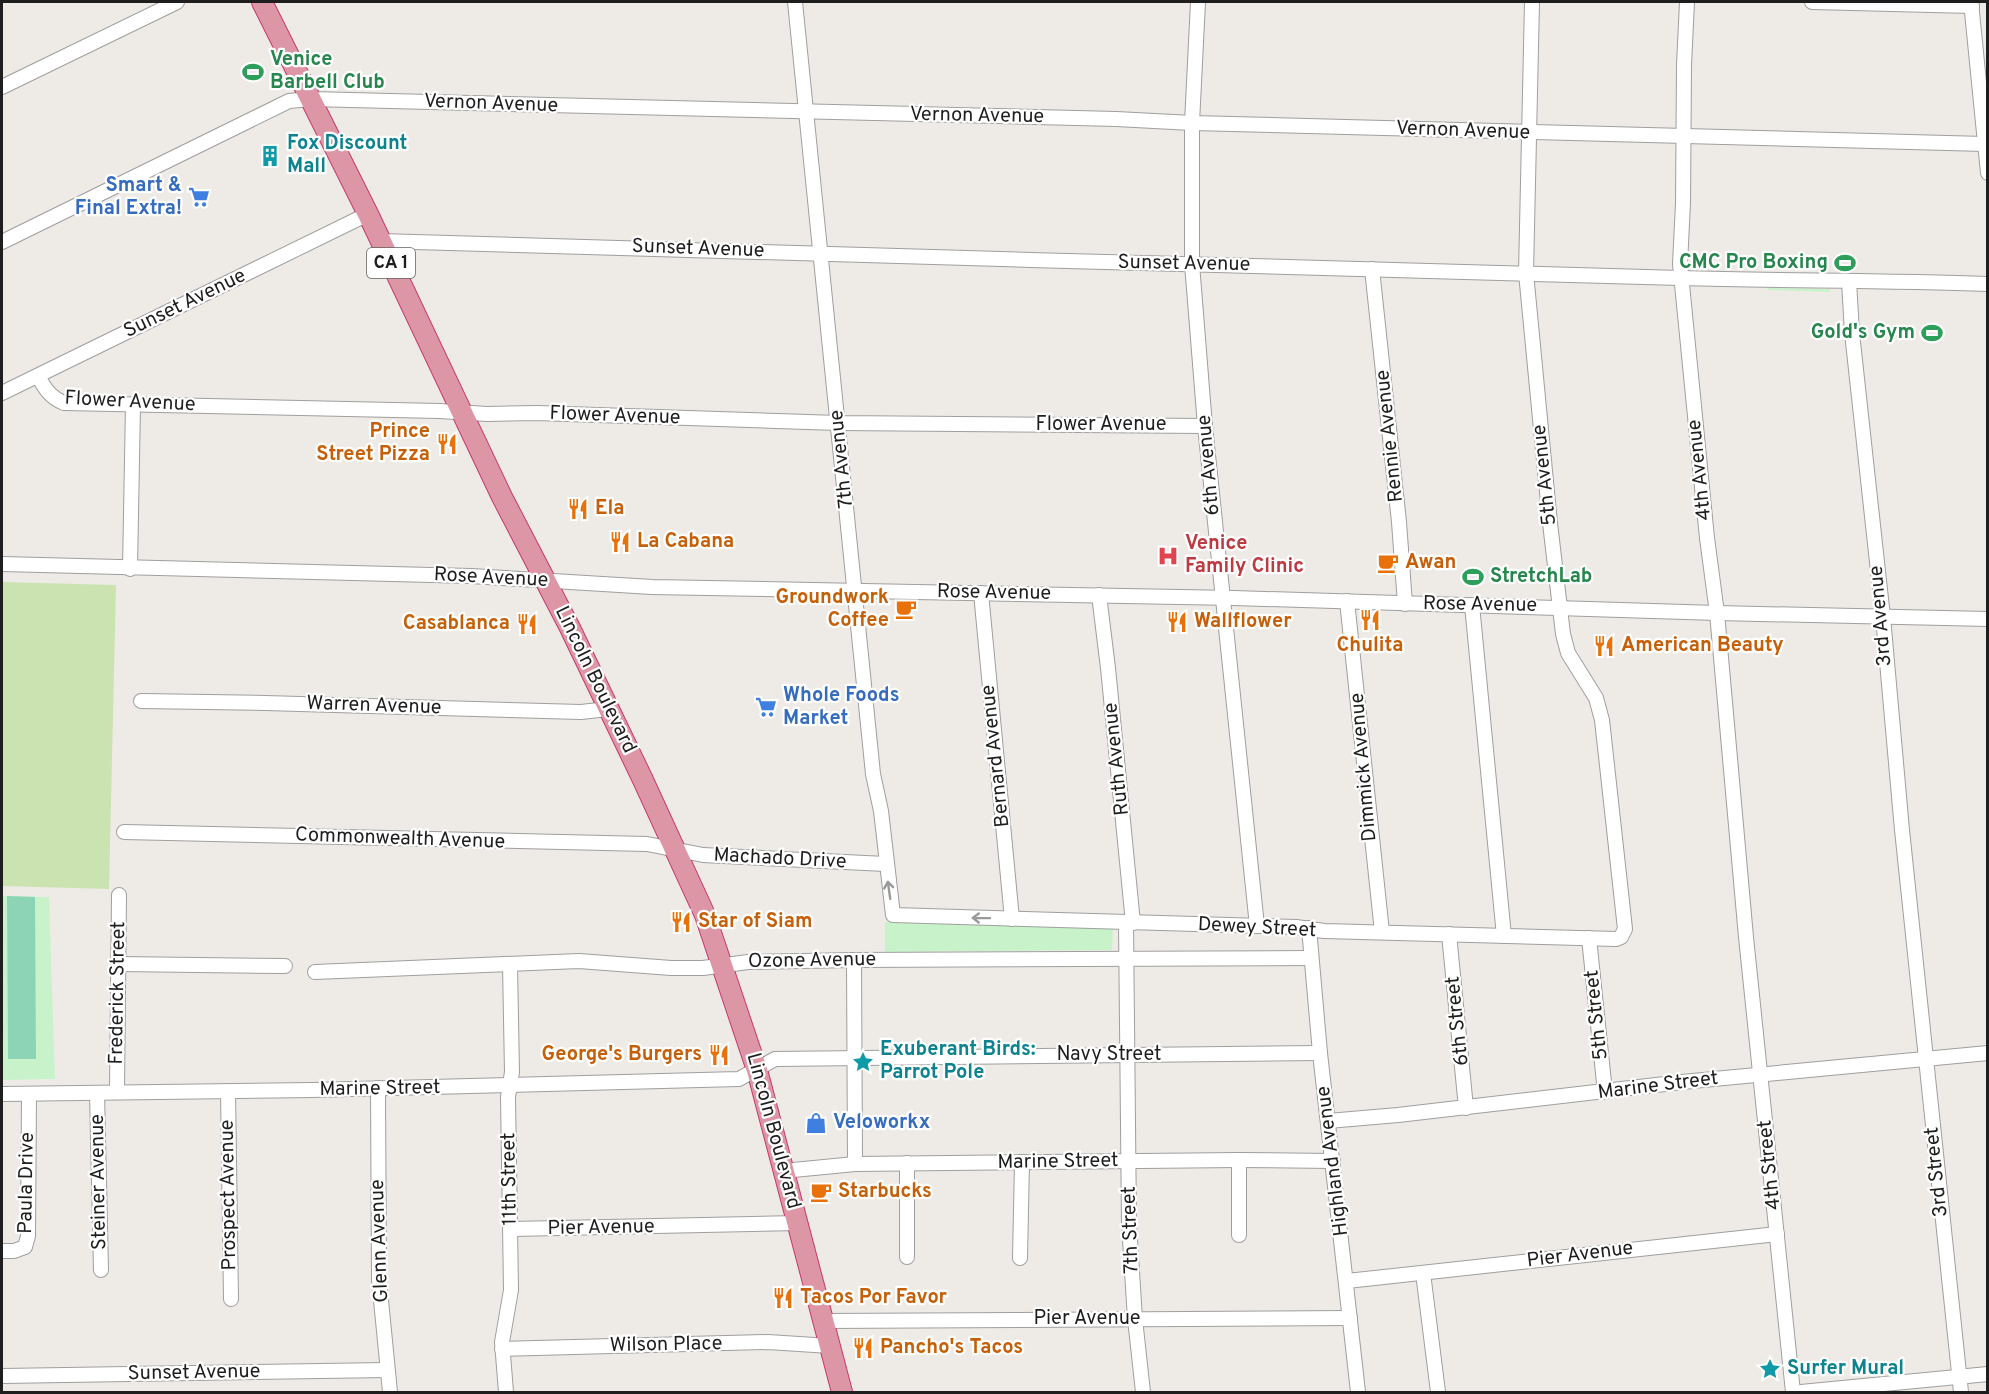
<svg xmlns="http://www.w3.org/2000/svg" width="1989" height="1394" font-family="Overpass,sans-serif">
  <rect width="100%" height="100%" fill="#eeebe6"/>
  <!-- grass -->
  <polygon fill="#cbe2b1" points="2,582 116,585 109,889 2,886"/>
  <!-- park -->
  <g fill="#c8f3ca">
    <polygon points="1768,288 1830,289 1830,292 1768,290"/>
    <polygon points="2,896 49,897 55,1079 2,1080"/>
    <polygon points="885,922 1113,928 1112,950 885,952"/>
  </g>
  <!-- pitch -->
  <polygon fill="#8dd4b6" points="7,896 35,897 36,1059 8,1059"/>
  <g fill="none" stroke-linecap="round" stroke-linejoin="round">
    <defs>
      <g id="minor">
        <polyline points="795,2 873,774 881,811 893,915 1296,927 1324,931 1616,939 1621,937 1625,929 1602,720 1596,698 1568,653 1563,634 1550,523 1526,273 1532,2"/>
        <polyline points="1198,2 1192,123 1192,264 1205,426 1257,926"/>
        <polyline points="1687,2 1684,65 1683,203 1680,264 1707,538 1717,613 1746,937 1793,1392"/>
        <polyline points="1812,2 1972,6"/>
        <polyline points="1971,2 1988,173"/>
        <polyline points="2,87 177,2"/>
        <path d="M 380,241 C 814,254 1247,266 1681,278 C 1783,281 1885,280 1988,284"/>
        <polyline points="2,242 289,101 311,99 1116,119 1192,123 1985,144"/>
        <polyline points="1372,269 1399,522 1405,604"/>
        <polyline points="1849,281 1852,333 1883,617 1902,830 1961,1392"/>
        <path d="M 38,376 C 45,389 50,397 64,403 L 440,411 L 487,414 L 537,413 L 838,423 L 1205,426"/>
        <polyline points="2,393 368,214"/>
        <polyline points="2,564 471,576 652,587 1234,598 1717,613 1988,619"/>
        <polyline points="130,569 133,405"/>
        <polyline points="981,593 1012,919"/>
        <polyline points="1099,595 1108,668 1133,923"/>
        <polyline points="1347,601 1382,932"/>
        <polyline points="1472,605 1504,936"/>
        <polyline points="141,701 265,703 581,712 608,709"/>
        <polyline points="124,832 647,844 703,855 886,864"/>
        <polyline points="1126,923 1129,1224 1135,1319 1143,1392"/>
        <polyline points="1309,928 1320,1053 1358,1392"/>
        <polyline points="1449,934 1466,1108"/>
        <polyline points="1589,938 1605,1092"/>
        <polyline points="854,960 855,1164"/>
        <polyline points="118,964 285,966"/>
        <polyline points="315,972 579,961 671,968 703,968 748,962 854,960 1311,958"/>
        <polyline points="378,1088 379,1280 390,1392"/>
        <polyline points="228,1091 231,1299"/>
        <polyline points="117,1092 119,895"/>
        <polyline points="97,1093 101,1270"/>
        <polyline points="2,1094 312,1090 739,1079 775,1059 1320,1053"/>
        <polyline points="1328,1121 1398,1115 1682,1082 1988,1053"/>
        <polyline points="1239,1160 1239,1235"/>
        <polyline points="783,1171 855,1164 1239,1160 1333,1161"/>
        <polyline points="511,1229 798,1223"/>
        <polyline points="2,1251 14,1251 25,1247 28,1236 29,1094"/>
        <polyline points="907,1257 907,1163"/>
        <polyline points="1020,1258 1022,1162"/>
        <polyline points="1423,1273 1438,1392"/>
        <polyline points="1347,1281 1777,1234"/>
        <polyline points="823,1321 1350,1318"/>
        <polyline points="502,1349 768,1342 830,1346"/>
        <polyline points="2,1376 387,1370"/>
        <polyline points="506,1392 502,1342 511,1290 508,1097 512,1072 510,965"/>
        <polyline points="1801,1392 1988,1374"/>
      </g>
      <polyline id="highway" points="262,2 368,214 502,497 570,628 643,780 705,915 757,1070 842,1392"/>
    </defs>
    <!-- minor casing -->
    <use href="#minor" stroke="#9f9f9f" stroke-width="16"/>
    <!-- highway casing -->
    <use href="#highway" stroke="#c6396e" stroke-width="22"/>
    <!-- minor -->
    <use href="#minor" stroke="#fff" stroke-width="14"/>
    <!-- highway -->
    <use href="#highway" stroke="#dc96a6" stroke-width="20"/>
  </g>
  <!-- one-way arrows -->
  <defs><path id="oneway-shaft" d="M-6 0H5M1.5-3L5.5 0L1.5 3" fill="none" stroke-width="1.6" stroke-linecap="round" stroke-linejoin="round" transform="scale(1.5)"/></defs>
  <g stroke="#9a9a9a">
    <use href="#oneway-shaft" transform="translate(889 890) rotate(-98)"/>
    <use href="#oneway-shaft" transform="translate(981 918) rotate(-179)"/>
  </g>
  <!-- icons -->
  <defs>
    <symbol id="stadium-bare" viewBox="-9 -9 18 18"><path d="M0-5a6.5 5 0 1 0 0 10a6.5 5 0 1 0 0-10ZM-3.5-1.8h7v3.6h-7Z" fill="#2e9e5b" stroke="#fff" stroke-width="2.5" paint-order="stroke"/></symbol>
    <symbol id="building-bare" viewBox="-9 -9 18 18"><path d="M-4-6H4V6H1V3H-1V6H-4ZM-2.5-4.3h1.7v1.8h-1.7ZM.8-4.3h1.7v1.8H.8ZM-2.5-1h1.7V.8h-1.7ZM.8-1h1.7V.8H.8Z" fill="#0f9aa8" stroke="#fff" stroke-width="2.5" paint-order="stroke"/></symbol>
    <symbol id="supermarket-bare" viewBox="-9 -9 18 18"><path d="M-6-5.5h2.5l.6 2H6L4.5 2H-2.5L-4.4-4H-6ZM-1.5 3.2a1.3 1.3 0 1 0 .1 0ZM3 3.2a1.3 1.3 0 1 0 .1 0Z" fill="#3f7fe0" stroke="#fff" stroke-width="2.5" paint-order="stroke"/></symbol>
    <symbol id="restaurant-bare" viewBox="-9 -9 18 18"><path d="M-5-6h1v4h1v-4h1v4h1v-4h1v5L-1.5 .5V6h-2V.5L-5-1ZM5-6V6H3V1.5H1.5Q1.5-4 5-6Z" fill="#e8710a" stroke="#fff" stroke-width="2.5" paint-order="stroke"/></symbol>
    <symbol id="hospital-bare" viewBox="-9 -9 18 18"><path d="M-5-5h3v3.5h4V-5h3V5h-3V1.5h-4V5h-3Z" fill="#e0444e" stroke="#fff" stroke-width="2.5" paint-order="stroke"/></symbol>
    <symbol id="cafe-bare" viewBox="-9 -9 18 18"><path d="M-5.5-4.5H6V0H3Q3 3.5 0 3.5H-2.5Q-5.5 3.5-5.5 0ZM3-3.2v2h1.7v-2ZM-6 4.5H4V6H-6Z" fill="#e8710a" stroke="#fff" stroke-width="2.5" paint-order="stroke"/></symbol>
    <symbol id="sight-bare" viewBox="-9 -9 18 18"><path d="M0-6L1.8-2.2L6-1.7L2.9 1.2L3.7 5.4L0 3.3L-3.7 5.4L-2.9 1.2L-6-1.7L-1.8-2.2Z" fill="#0f9aa8" stroke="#fff" stroke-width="2.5" paint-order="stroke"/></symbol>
    <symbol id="shop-bare" viewBox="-9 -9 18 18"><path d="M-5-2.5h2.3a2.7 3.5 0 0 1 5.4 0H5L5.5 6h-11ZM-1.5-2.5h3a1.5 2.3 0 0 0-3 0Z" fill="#3f7fe0" stroke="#fff" stroke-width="2.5" paint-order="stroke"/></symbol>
  </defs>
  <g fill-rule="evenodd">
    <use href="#stadium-bare" x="238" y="57" width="30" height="30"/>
    <use href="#building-bare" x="255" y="141" width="30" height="30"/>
    <use href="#supermarket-bare" x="184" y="182" width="30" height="30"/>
    <use href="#stadium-bare" x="1830" y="248" width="30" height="30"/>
    <use href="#stadium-bare" x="1917" y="318" width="30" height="30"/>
    <use href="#restaurant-bare" x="432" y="429" width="30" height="30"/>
    <use href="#restaurant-bare" x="563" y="494" width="30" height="30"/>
    <use href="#restaurant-bare" x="605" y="527" width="30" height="30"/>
    <use href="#hospital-bare" x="1153" y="541" width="30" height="30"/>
    <use href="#cafe-bare" x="1373" y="548" width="30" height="30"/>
    <use href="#stadium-bare" x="1458" y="562" width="30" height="30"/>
    <use href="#cafe-bare" x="891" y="594" width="30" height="30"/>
    <use href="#restaurant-bare" x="1355" y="605" width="30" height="30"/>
    <use href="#restaurant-bare" x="1162" y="607" width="30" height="30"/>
    <use href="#restaurant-bare" x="512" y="609" width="30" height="30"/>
    <use href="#restaurant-bare" x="1589" y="631" width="30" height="30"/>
    <use href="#supermarket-bare" x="751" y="692" width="30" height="30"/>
    <use href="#restaurant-bare" x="666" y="907" width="30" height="30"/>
    <use href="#restaurant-bare" x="704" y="1040" width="30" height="30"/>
    <use href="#sight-bare" x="848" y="1047" width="30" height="30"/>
    <use href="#shop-bare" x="801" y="1108" width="30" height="30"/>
    <use href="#cafe-bare" x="806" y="1177" width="30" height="30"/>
    <use href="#restaurant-bare" x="768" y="1283" width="30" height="30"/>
    <use href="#restaurant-bare" x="848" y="1333" width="30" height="30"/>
    <use href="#sight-bare" x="1755" y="1354" width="30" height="30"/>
  </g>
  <g text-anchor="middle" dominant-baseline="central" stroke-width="4.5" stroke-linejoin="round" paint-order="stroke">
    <!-- shield labels -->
    <rect fill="#fff" stroke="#626262" stroke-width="1.5" x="367" y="248" width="48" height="30" rx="4.5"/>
    <g font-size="18" font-weight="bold" fill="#1e1e1e">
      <text x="391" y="263">CA 1</text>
    </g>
    <!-- leisure labels -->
    <g font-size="20" font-weight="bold" fill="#27864d" stroke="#fff" text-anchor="start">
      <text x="270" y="60">Venice<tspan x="270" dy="23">Barbell Club</tspan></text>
      <text x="1828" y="263" text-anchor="end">CMC Pro Boxing</text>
      <text x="1915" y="333" text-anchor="end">Gold's Gym</text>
      <text x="1490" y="577">StretchLab</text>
    </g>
    <!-- street labels -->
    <g font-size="20" fill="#1e1e1e" stroke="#fff">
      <text transform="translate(491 104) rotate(2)">Vernon Avenue</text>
      <text transform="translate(977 116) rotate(1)">Vernon Avenue</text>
      <text transform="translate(1463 131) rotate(2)">Vernon Avenue</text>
      <text transform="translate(698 249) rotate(2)">Sunset Avenue</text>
      <text transform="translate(1184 264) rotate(1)">Sunset Avenue</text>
      <text transform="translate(185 304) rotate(-26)">Sunset Avenue</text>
      <text transform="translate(130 402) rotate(3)">Flower Avenue</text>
      <text transform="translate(615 416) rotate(2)">Flower Avenue</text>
      <text x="1101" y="425">Flower Avenue</text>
      <text transform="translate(1390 436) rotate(-96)">Rennie Avenue</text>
      <text transform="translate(842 459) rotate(-96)">7th Avenue</text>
      <text transform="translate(1209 465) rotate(-95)">6th Avenue</text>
      <text transform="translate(1700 470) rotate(-96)">4th Avenue</text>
      <text transform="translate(1545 475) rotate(-96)">5th Avenue</text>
      <text transform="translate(491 578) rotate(3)">Rose Avenue</text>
      <text transform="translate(994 593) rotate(1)">Rose Avenue</text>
      <text transform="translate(1480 605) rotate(1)">Rose Avenue</text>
      <text transform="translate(1881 616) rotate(-95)">3rd Avenue</text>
      <text transform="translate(595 680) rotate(64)">Lincoln Boulevard</text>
      <text transform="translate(374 706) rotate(2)">Warren Avenue</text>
      <text transform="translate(996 756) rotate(-96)">Bernard Avenue</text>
      <text transform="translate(1117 759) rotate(-96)">Ruth Avenue</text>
      <text transform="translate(1364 767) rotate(-95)">Dimmick Avenue</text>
      <text transform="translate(400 839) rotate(2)">Commonwealth Avenue</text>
      <text transform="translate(780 859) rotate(3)">Machado Drive</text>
      <text transform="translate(1257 928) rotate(3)">Dewey Street</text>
      <text transform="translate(812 961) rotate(-1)">Ozone Avenue</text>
      <text transform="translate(118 993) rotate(-89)">Frederick Street</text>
      <text transform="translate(1597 1015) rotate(-96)">5th Street</text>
      <text transform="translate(1458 1021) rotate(-96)">6th Street</text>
      <text x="1109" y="1055">Navy Street</text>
      <text transform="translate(1658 1086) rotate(-7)">Marine Street</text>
      <text transform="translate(380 1089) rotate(-1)">Marine Street</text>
      <text transform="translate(773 1131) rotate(75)">Lincoln Boulevard</text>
      <text transform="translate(1333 1161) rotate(-97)">Highland Avenue</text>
      <text transform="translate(1058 1162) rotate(-1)">Marine Street</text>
      <text transform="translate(1770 1165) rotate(-96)">4th Street</text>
      <text transform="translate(1937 1172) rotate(-96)">3rd Street</text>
      <text transform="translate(510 1179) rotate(-91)">11th Street</text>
      <text transform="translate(99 1182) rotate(-91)">Steiner Avenue</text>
      <text transform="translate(27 1183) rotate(-89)">Paula Drive</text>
      <text transform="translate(229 1195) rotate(-91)">Prospect Avenue</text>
      <text transform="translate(601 1228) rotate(-1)">Pier Avenue</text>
      <text transform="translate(1131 1230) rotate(-92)">7th Street</text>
      <text transform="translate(380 1241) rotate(-92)">Glenn Avenue</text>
      <text transform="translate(1580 1255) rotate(-7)">Pier Avenue</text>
      <text x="1087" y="1319">Pier Avenue</text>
      <text transform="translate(666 1345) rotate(-1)">Wilson Place</text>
      <text transform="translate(194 1373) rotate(-1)">Sunset Avenue</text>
    </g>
    <!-- culture labels -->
    <g font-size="20" font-weight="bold" fill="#0d838f" stroke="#fff" text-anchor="start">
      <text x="287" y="144">Fox Discount<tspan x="287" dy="23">Mall</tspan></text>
      <text x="880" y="1050">Exuberant Birds:<tspan x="880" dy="23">Parrot Pole</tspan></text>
      <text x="1787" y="1369">Surfer Mural</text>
    </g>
    <!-- shop labels -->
    <g font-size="20" font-weight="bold" fill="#366cbe" stroke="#fff" text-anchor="start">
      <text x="182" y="186" text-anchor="end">Smart &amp;<tspan x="182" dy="23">Final Extra!</tspan></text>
      <text x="783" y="696">Whole Foods<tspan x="783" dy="23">Market</tspan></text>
      <text x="833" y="1123">Veloworkx</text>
    </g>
    <!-- food labels -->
    <g font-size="20" font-weight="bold" fill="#c56008" stroke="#fff" text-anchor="start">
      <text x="430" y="432" text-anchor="end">Prince<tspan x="430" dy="23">Street Pizza</tspan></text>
      <text x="595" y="509">Ela</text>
      <text x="637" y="542">La Cabana</text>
      <text x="1405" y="563">Awan</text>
      <text x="889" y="598" text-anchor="end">Groundwork<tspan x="889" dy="23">Coffee</tspan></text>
      <text x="1194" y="622">Wallflower</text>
      <text x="510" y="624" text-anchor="end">Casablanca</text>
      <text x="1370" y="646" text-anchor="middle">Chulita</text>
      <text x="1621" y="646">American Beauty</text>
      <text x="698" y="922">Star of Siam</text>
      <text x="702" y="1055" text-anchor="end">George's Burgers</text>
      <text x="838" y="1192">Starbucks</text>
      <text x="800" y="1298">Tacos Por Favor</text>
      <text x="880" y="1348">Pancho's Tacos</text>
    </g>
    <!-- health labels -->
    <g font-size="20" font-weight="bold" fill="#be3a42" stroke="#fff" text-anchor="start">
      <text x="1185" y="544">Venice<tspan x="1185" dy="23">Family Clinic</tspan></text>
    </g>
  </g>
  <!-- border -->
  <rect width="1989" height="1394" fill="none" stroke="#1e1e1e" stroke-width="6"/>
</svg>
